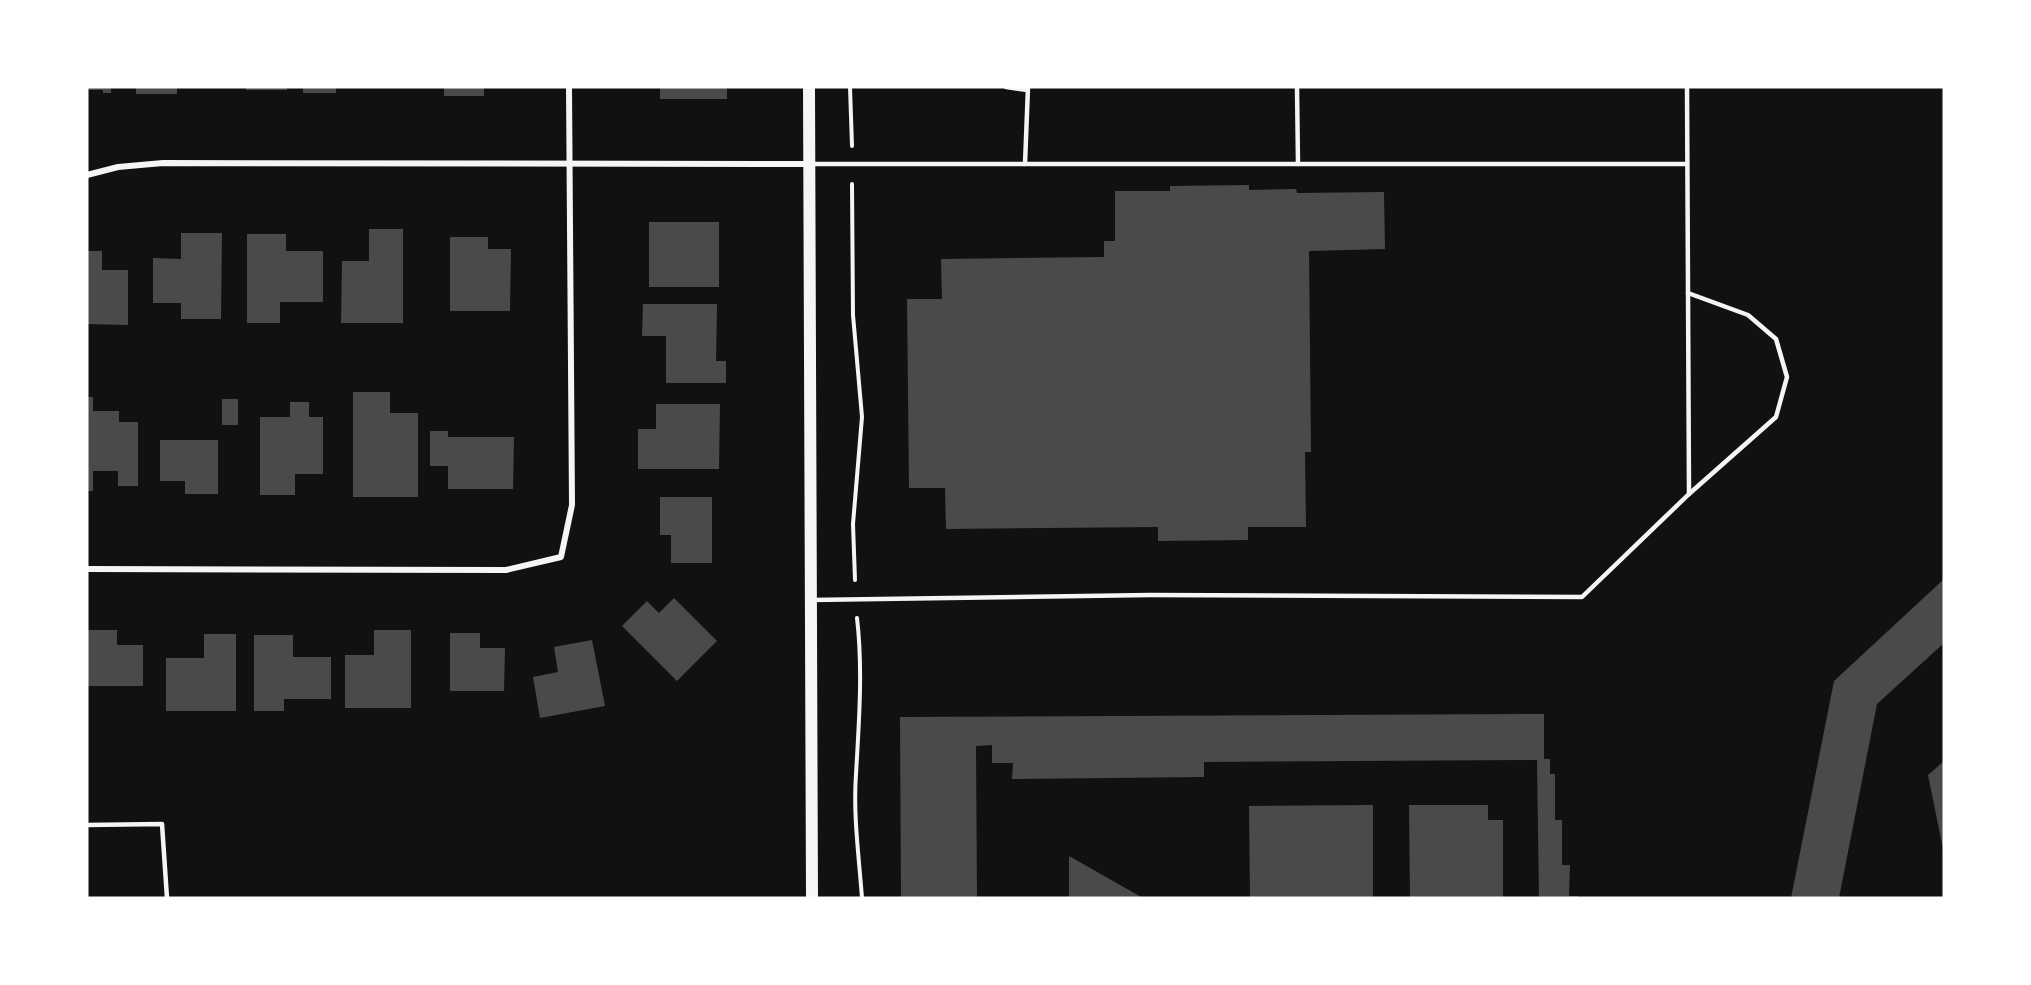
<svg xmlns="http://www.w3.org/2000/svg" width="2031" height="985" font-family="'Sofia Sans Condensed',sans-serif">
  <rect width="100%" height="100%" fill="#111"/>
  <!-- building -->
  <g fill="#4a4a4a">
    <polygon points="87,87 111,87 111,93 103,93 103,90 87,90"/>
    <rect x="136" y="87" width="41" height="7"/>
    <rect x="246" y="87" width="41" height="3"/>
    <rect x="303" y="87" width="33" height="6"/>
    <rect x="444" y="87" width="40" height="9"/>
    <rect x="660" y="87" width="67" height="12"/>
    <polygon points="1249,185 1249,190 1296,189 1297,193 1384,192 1385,249 1309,251 1311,452 1305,452 1306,527 1248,527 1248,540 1158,541 1158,527 946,529 945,488 909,488 907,299 942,299 941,259 1104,257 1104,241 1115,241 1115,191 1170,191 1170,186"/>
    <rect x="649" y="222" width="70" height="65"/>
    <polygon points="369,229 403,229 403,323 341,323 342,261 369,261"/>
    <polygon points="181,233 222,233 221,319 181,319 181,303 153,303 153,258 181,259"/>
    <polygon points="247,234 286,234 286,251 323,251 323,302 280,302 280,323 247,323"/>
    <polygon points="450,237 488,237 488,249 511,249 510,311 450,311"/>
    <polygon points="87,251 102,251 102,270 128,270 128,325 87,324"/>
    <polygon points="643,304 717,304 716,361 726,361 726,383 666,383 666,336 642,336"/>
    <polygon points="353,392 390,392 390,413 418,413 418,497 353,497"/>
    <polygon points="87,397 93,397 93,411 119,411 119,422 138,422 138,486 118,486 118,471 93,471 93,491 87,491"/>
    <rect x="222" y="399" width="16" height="26"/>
    <polygon points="290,402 309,402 309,417 323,417 323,474 295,474 295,495 260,495 260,417 290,417"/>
    <polygon points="656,404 720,404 719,469 638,469 638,429 656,429"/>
    <polygon points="430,431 448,431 448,437 514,437 513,489 448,489 448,466 430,466"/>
    <polygon points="160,440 218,440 218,494 185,494 185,481 160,481"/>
    <polygon points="660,497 712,497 712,563 671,563 671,535 660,535"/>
    <polygon points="1944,579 1944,643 1877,704 1839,898 1791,898 1834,681"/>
    <polygon points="674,598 717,641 677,681 622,626 647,601 659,613"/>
    <polygon points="87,630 117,630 117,645 143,645 143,686 87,686"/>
    <polygon points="374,630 411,630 411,708 345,708 345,655 374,655"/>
    <polygon points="450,633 480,633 480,648 505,648 504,691 450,691"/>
    <polygon points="204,634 236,634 236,711 166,711 166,658 204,658"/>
    <polygon points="254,635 293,635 293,657 331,657 331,699 284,699 284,711 254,711"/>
    <polygon points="592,640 605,706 540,718 533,677 558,672 554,647"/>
    <polygon points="1544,714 1544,759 1550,759 1550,774 1555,774 1555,820 1562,820 1562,865 1570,865 1569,896 1578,896 1578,898 1539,898 1537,760 1204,762 1204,777 1012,779 1013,763 992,763 992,745 976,746 977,898 901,898 900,717"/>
    <polygon points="1944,761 1944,849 1943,849 1928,775"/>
    <polygon points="1373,805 1373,898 1250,898 1249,806"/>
    <polygon points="1409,805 1488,805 1488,820 1503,820 1503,898 1410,898"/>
    <polygon points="1069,856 1143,898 1069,898"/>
  </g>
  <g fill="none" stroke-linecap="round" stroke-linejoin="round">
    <!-- path -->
    <g stroke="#f5f5f5" stroke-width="4">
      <polyline points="850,87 852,146"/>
      <polyline points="852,184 853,315 862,417 853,524 855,580"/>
      <path d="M 857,618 C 863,669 859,722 856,774 C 853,815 859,857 862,898"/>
    </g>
    <!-- service -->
    <g stroke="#f5f5f5" stroke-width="4.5">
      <polyline points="1006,87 1027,90"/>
      <polyline points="1297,87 1298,164"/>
      <polyline points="810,164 1687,164"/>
      <polyline points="1025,164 1028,87"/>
      <polyline points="1688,293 1748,315 1776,339 1787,377 1776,417 1689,494"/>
      <polyline points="811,600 1150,595 1582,597 1689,494 1687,87"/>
      <polyline points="87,825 162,824 167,898"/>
    </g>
    <!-- minor -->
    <g stroke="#f5f5f5" stroke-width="6">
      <polyline points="87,175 118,167 163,163 810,164"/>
      <polyline points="87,569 506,570 561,557 572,505 569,87"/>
    </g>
    <!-- secondary -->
    <polyline stroke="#f5f5f5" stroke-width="12" points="809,87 812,898"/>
  </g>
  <!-- border -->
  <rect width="2031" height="985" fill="none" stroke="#ffffff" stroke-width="177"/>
</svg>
